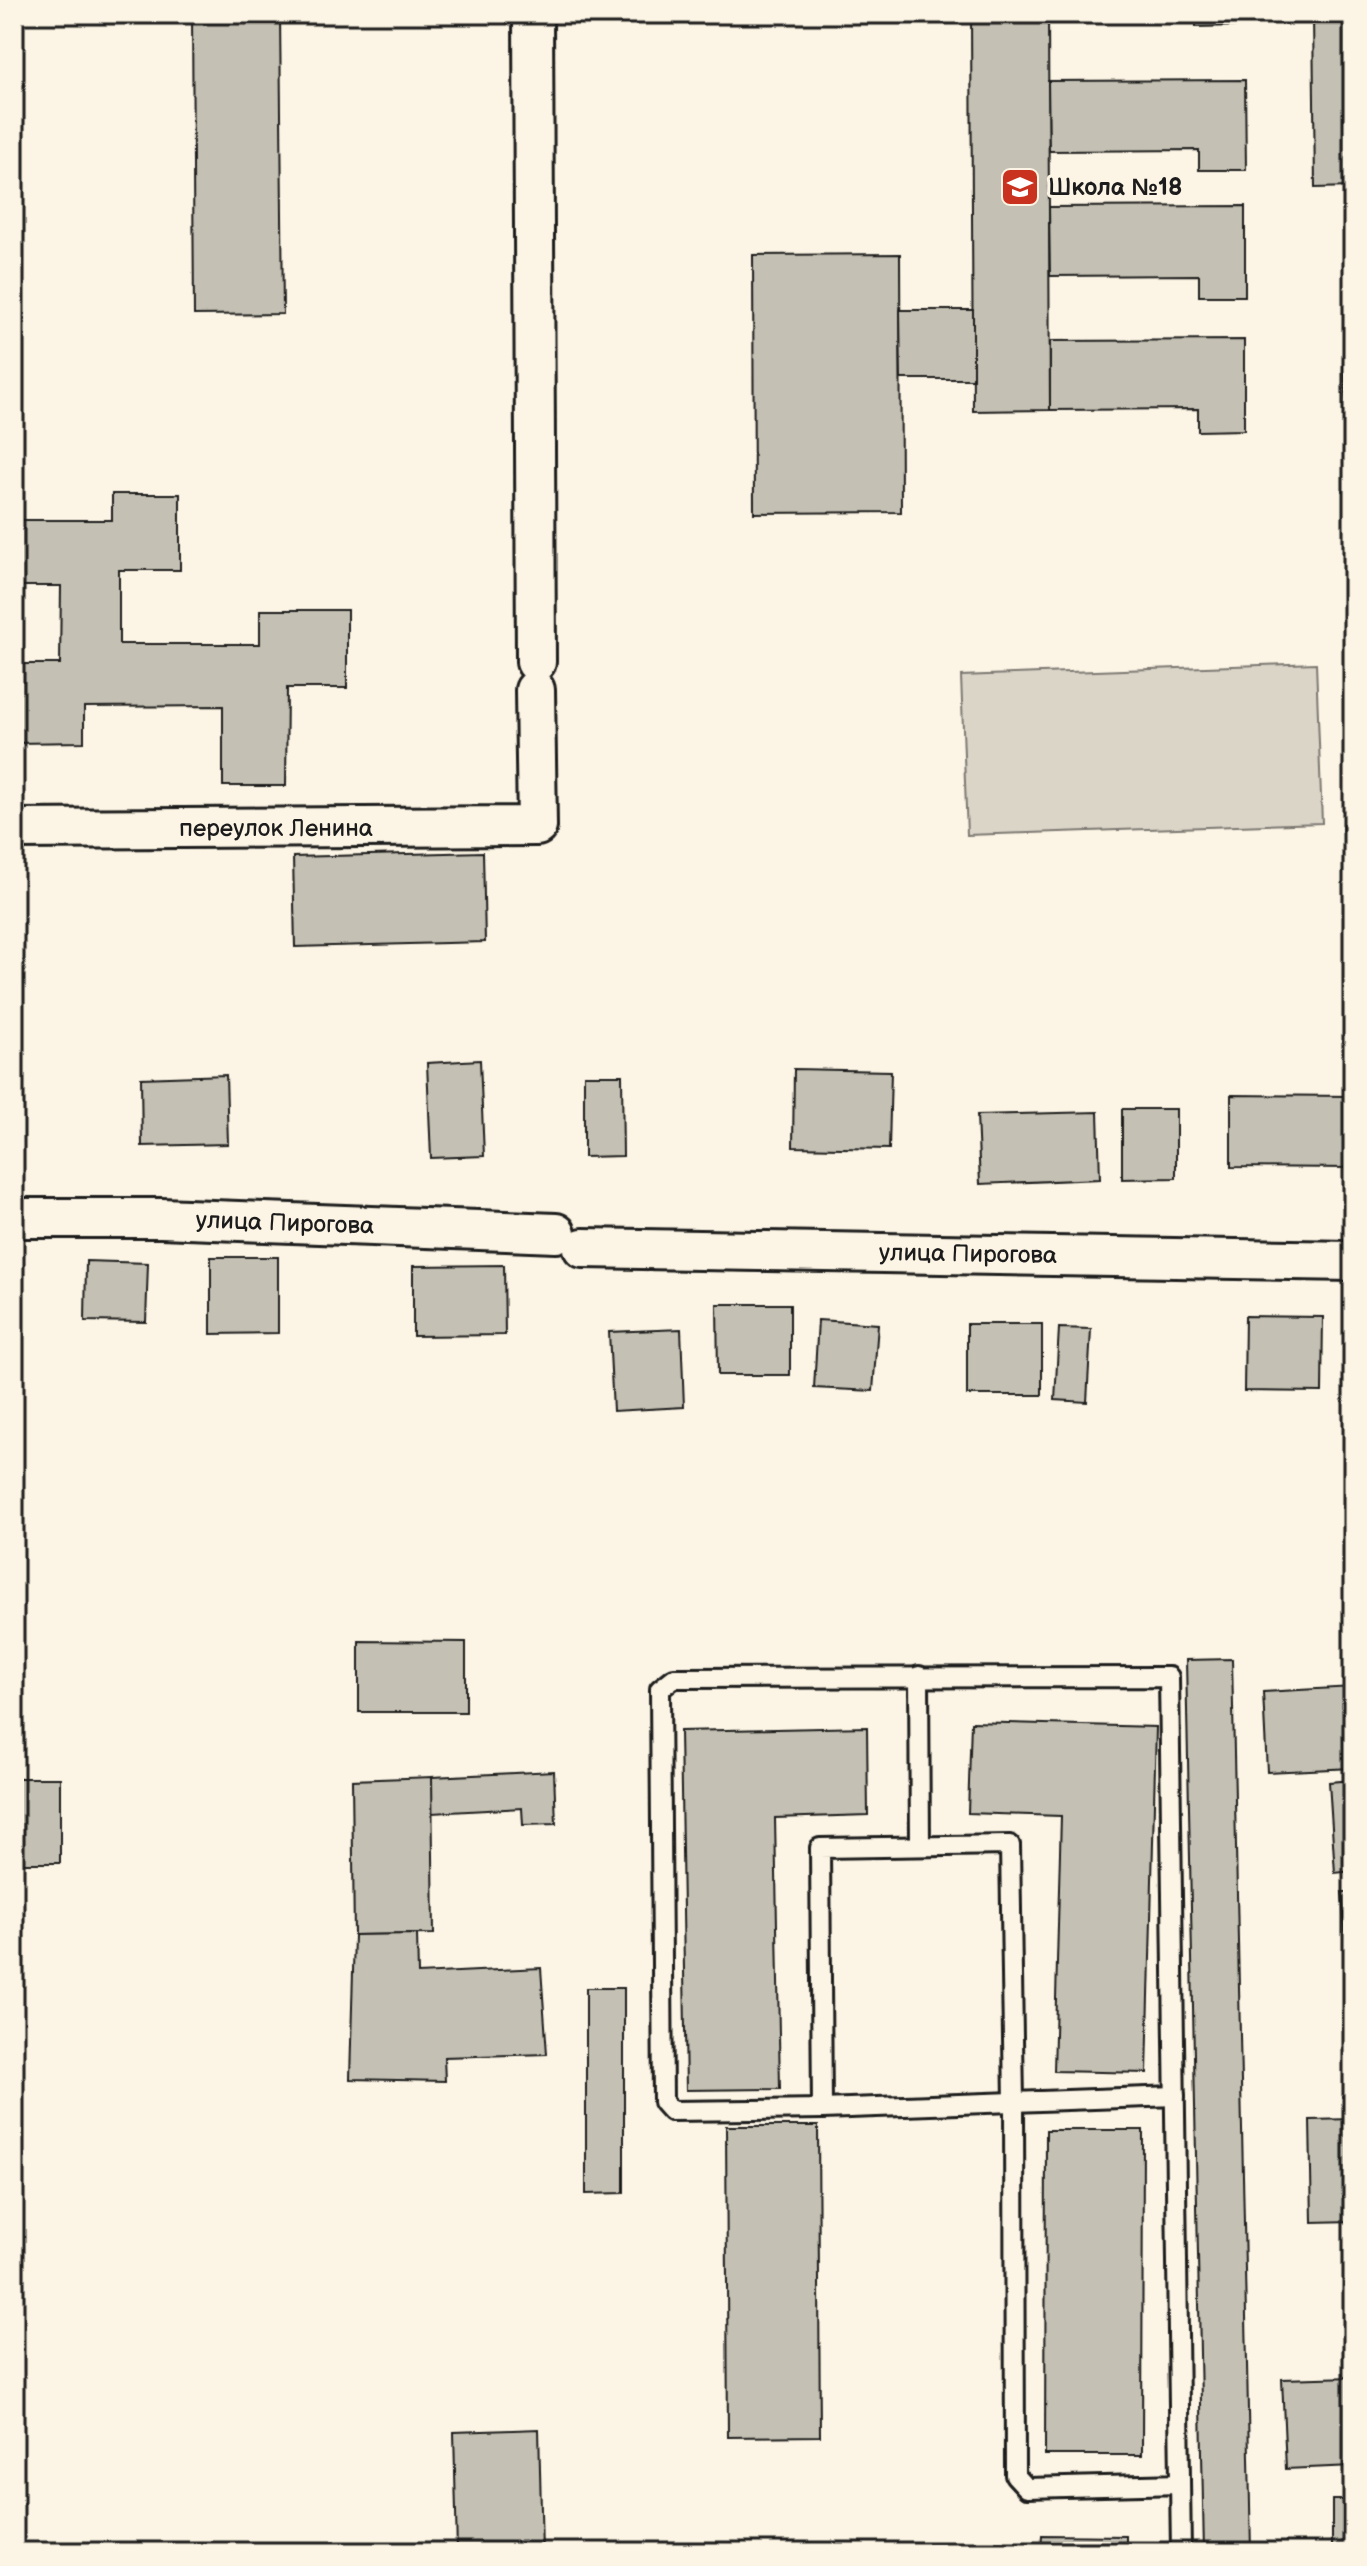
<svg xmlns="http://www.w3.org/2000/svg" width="1367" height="2566" font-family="'Balsamiq Sans',sans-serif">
  <rect width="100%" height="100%" fill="#fcf5e5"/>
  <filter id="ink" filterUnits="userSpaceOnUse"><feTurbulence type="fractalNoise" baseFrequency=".0125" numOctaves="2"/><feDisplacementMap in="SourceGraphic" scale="16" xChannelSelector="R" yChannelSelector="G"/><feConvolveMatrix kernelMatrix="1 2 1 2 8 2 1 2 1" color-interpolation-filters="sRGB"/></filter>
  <g filter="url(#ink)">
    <!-- green -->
    <polygon fill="#dbd5c8" stroke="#7c7872" stroke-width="2" points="1316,663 1322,823 967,835 961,676"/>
    <!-- building -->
    <g fill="#c4c0b3" stroke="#1c1c1c" stroke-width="2">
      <polygon points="192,14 280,14 283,314 194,315"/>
      <polygon points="971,14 1048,14 1050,410 973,411"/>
      <polygon points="1196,14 1242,14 1242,26 1196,27"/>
      <polygon points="1313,14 1353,14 1353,187 1315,188"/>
      <polygon points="1245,80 1246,170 1199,170 1199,150 1049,151 1048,81"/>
      <polygon points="1245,206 1245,296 1199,296 1199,275 1050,276 1049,207"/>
      <polygon points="900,254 901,512 754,513 753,255"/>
      <polygon points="900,310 973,310 973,379 901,379"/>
      <polygon points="1244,340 1244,430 1198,431 1198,409 1050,410 1050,341"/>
      <polygon points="1344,363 1353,363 1353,413 1346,413"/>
      <polygon points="112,494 180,494 180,570 119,570 119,644 260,644 260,610 347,610 347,688 287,688 286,786 223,786 223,706 84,707 84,742 14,743 14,664 60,664 61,586 14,586 14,520 112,520"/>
      <polygon points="483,852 485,942 295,947 293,857"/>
      <polygon points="480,1060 484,1156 431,1158 427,1063"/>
      <polygon points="794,1069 891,1071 889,1149 793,1147"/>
      <polygon points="226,1075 228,1144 142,1146 141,1078"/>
      <polygon points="584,1075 622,1075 623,1156 584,1157"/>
      <polygon points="1231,1095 1353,1096 1353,1168 1231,1167"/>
      <polygon points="1122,1109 1176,1109 1176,1178 1122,1179"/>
      <polygon points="1098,1112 1100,1179 980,1184 977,1115"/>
      <rect x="14" y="1254" width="5" height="82"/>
      <polygon points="211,1257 278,1257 278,1333 211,1334"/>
      <polygon points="86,1261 148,1263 146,1322 85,1321"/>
      <polygon points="504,1265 505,1335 413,1336 413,1266"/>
      <polygon points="717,1304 790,1304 790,1375 718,1375"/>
      <polygon points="1245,1316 1323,1317 1322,1392 1244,1391"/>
      <polygon points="818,1320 878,1324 873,1391 814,1388"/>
      <rect x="967" y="1324" width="75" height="71"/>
      <polygon points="1059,1328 1091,1329 1087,1402 1055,1400"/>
      <polygon points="681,1329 684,1407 613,1411 609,1332"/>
      <polygon points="359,1641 466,1642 466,1712 359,1712"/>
      <polygon points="1232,1659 1251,2552 1204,2552 1186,1660"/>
      <polygon points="1353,1687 1353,1768 1267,1772 1263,1692"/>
      <polygon points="971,1722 1156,1727 1147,2073 1054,2071 1061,1816 968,1813"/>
      <polygon points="867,1727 868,1815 775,1818 780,2089 686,2090 680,1731"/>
      <polygon points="554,1771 556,1824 523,1825 522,1808 432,1813 432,1777"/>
      <polygon points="432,1777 434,1934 354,1935 352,1780"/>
      <rect x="14" y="1778" width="46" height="85"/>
      <polygon points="1353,1780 1353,1871 1335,1873 1329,1782"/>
      <polygon points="1342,1892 1353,1892 1353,1968 1348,1968"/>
      <polygon points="417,1934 418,1974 541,1968 547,2054 444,2057 445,2081 350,2079 354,1935"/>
      <polygon points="586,1988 624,1988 624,2193 586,2194"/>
      <polygon points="1348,2022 1353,2022 1353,2097"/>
      <polygon points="1353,2119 1353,2221 1312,2222 1310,2120"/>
      <polygon points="726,2126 818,2126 820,2436 728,2437"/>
      <polygon points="1046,2130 1143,2130 1142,2455 1045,2455"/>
      <polygon points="1353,2377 1353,2466 1286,2469 1282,2379"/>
      <polygon points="539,2429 542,2552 457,2552 454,2432"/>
      <rect x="1332" y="2500" width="21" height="52"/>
      <polygon points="1042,2535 1126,2536 1126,2552 1041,2552"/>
    </g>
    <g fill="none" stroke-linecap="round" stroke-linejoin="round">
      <defs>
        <g id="lane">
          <polyline points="919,1676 920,1846"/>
          <polyline points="822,2109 1175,2096"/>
          <polyline points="1180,2484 1027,2488 1015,2475 1014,2102 1010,1845 820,1848 822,2109 671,2111 663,2102 660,1689 674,1678 1169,1677 1181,2552"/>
        </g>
        <g id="street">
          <polyline points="533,14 536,662"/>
          <polyline points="14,829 537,826 535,690"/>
          <polyline points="14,1218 161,1218 556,1233"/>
          <polyline points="583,1248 1353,1261"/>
        </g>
      </defs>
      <!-- lane casing -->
      <use href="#lane" stroke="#1c1c1c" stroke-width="24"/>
      <!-- street casing -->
      <use href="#street" stroke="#1c1c1c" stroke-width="44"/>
      <!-- lane -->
      <use href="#lane" stroke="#fcf5e5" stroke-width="18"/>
      <!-- street -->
      <use href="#street" stroke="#fcf5e5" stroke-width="38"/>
    </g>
  </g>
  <!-- icons -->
  <defs>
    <symbol id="school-square" viewBox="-11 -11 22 22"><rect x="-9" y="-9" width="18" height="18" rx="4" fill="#c8321e" stroke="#fcf5e5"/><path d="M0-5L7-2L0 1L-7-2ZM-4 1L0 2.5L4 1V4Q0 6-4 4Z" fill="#fff"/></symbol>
  </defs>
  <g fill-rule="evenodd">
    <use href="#school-square" x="998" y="165" width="44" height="44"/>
  </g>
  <g text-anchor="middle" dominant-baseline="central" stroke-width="6" stroke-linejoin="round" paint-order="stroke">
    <!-- poi labels -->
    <g font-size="24" font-weight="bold" fill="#1c1c1c" stroke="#fcf5e5" text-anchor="start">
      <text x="1048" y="187">Школа №18</text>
    </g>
    <!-- street labels -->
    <g font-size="24" fill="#1c1c1c" stroke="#fcf5e5">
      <text x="276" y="828">переулок Ленина</text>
      <text transform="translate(285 1223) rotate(2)">улица Пирогова</text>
      <text transform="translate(968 1254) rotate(1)">улица Пирогова</text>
    </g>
  </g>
  <!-- margin -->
  <rect width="1367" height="2566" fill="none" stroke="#fcf5e5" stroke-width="48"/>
  <rect x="24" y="24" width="1319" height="2518" fill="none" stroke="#1c1c1c" stroke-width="3" filter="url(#ink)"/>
</svg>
